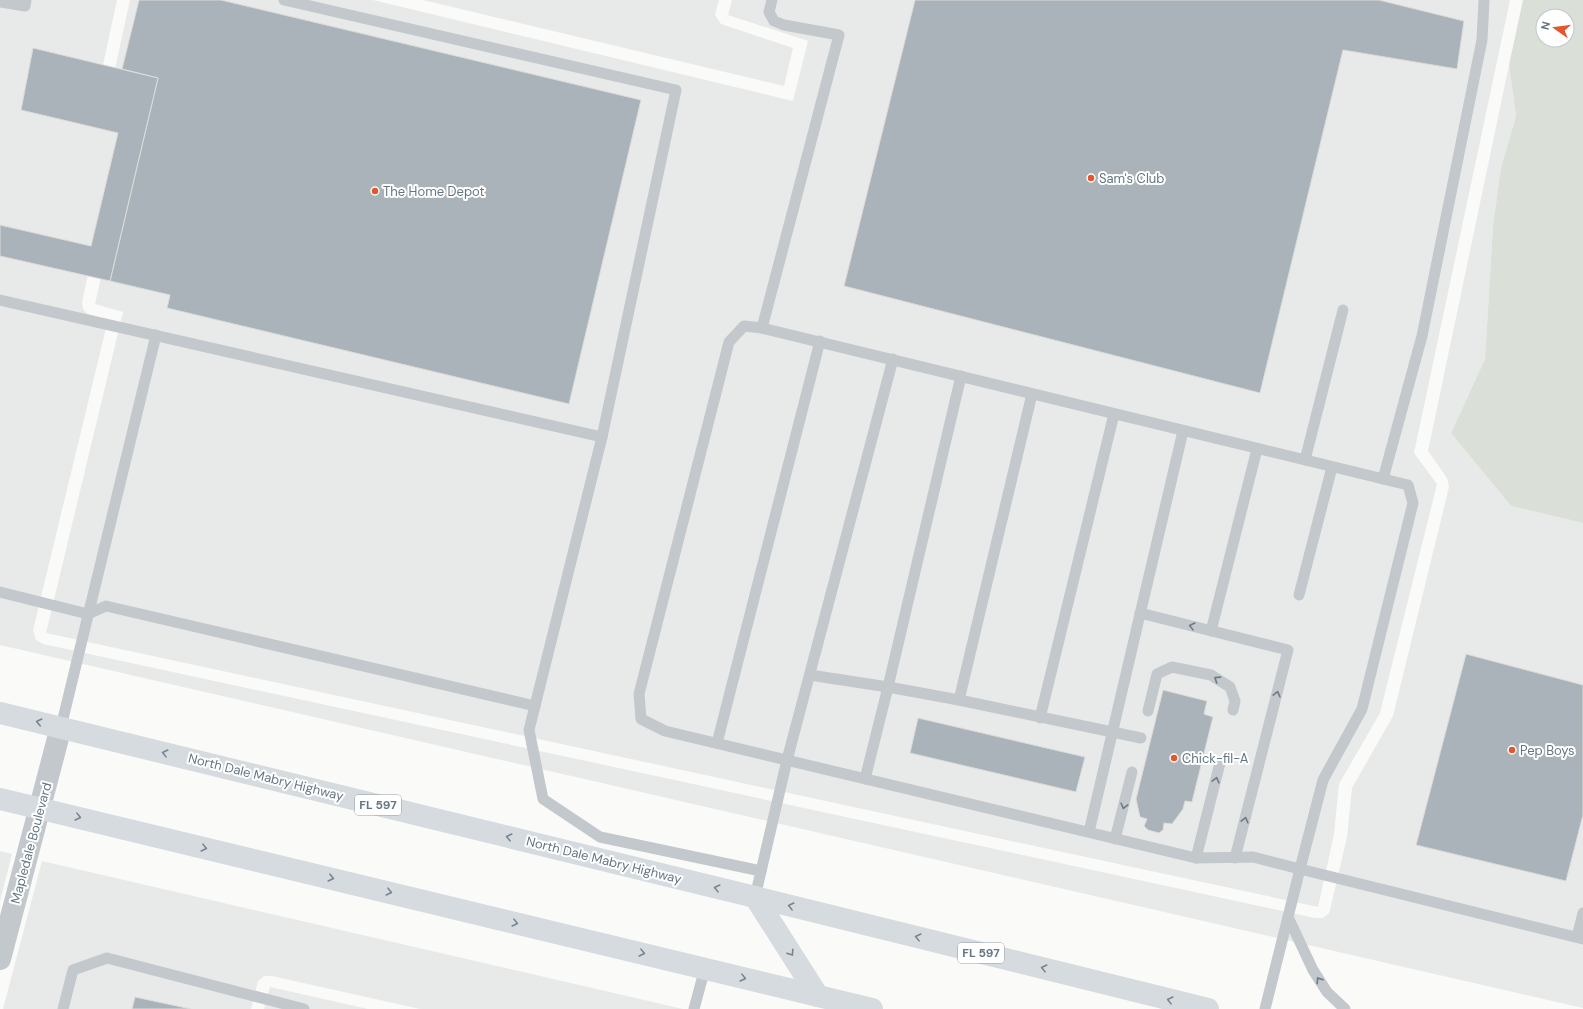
<svg xmlns="http://www.w3.org/2000/svg" width="1583" height="1009" font-family="'DM Sans',sans-serif">
  <rect width="100%" height="100%" fill="#fafaf8"/>
  <!-- built -->
  <g fill="#e8e9e9">
    <polygon points="0,0 117,0 100,79 128,93 82,302 83,309 88,314 108,320 33,630 36,640 43,644 1315,918 1323,918 1329,913 1330,910 1347,837 1352,788 1393,716 1449,487 1447,478 1428,451 1509,65 1516,116 1501,168 1493,225 1485,359 1451,433 1511,506 1583,523 1583,1008 0,645"/>
    <polygon points="130,0 373,0 793,101 808,41 728,15 732,0 1510,0 1414,453 1437,484 1380,713 1339,784 1334,834 1318,907 46,633 123,312 95,304 144,84 113,78"/>
    <polygon points="423,0 719,0 715,15 721,24 793,48 784,86"/>
    <polygon points="0,851 12,854 0,901"/>
    <polygon points="42,861 683,1009 420,1009 272,976 264,976 258,981 251,1009 3,1009"/>
    <polygon points="270,987 368,1009 264,1009"/>
  </g>
  <!-- green -->
  <path fill="#dadfd7" fill-rule="evenodd" d="M 1523,0 L 1583,0 L 1583,523 L 1511,506 L 1451,433 L 1485,359 L 1493,225 L 1501,168 L 1516,116 L 1509,65 ZM 1543,16 L 1567,16 L 1567,40 L 1543,40 Z"/>
  <!-- building -->
  <g fill="#aab3b9" stroke="#dcdcda">
    <polygon points="139,0 221,0 641,100 569,404 167,308 170,295 110,281 158,78 122,69"/>
    <polygon points="915,0 1379,0 1464,21 1457,69 1343,50 1260,393 844,286"/>
    <polygon points="33,48 158,78 110,281 0,256 0,225 91,246 118,133 21,110"/>
    <polygon points="1466,654 1583,685 1583,815 1566,881 1416,845"/>
    <polygon points="1163,690 1207,701 1204,714 1213,717 1192,802 1185,801 1183,809 1172,824 1164,823 1163,830 1159,833 1148,830 1144,826 1147,819 1140,817 1136,799"/>
    <polygon points="918,718 1085,757 1076,792 910,753"/>
    <polygon points="135,997 191,1009 132,1009"/>
  </g>
  <g fill="none" stroke-linecap="round" stroke-linejoin="round">
    <!-- service -->
    <g stroke="#c3c8cc" stroke-width="11">
      <polyline points="284,0 676,90 602,437"/>
      <polyline points="0,2 25,6 26,0"/>
      <polyline points="0,300 602,437 529,730 543,799 600,837 761,871"/>
      <polyline points="762,328 839,35 784,25 774,21 769,12 772,0"/>
      <polyline points="1305,460 1343,310"/>
      <polyline points="1383,479 1422,336 1482,40 1484,0"/>
      <polyline points="0,592 88,614 106,606 535,706"/>
      <polyline points="1299,595 1332,467"/>
      <polyline points="1140,613 1288,650 1235,858"/>
      <polyline points="1211,631 1257,449"/>
      <polyline points="810,675 888,687 959,700 1141,738"/>
      <polyline points="959,700 1032,394"/>
      <polyline points="1148,711 1157,674 1172,667 1211,675 1230,687 1235,701 1233,710"/>
      <polyline points="1040,718 1114,414"/>
      <polyline points="61,727 156,335"/>
      <polyline points="717,743 820,341"/>
      <polyline points="865,779 888,687 961,376"/>
      <polyline points="1089,832 1183,431"/>
      <polyline points="1115,839 1132,772"/>
      <polyline points="1196,858 1220,763"/>
      <polyline points="755,897 787,760 893,359"/>
      <polyline points="1288,917 1313,970 1327,992 1345,1009"/>
      <polyline points="1577,937 1583,913"/>
      <polyline points="63,1009 73,970 107,958 304,1009"/>
      <polyline points="694,1009 705,968"/>
      <polyline points="1265,1009 1300,869 1253,857 1196,858 665,731 641,719 639,694 729,342 744,326 762,328 1408,485 1413,503 1362,709 1323,780 1300,869 1583,939"/>
    </g>
    <!-- tertiary -->
    <polyline stroke="#c3c8cc" stroke-width="22" points="0,959 61,727"/>
    <!-- primary -->
    <g stroke="#d6dbdf" stroke-width="22">
      <polyline points="0,713 755,897 1208,1009"/>
      <polyline points="0,799 872,1009"/>
      <polyline points="755,897 818,996"/>
    </g>
  </g>
  <!-- one-way arrows -->
  <defs><path id="oneway-chevron" d="M-2-3.5L2.5 0L-2 3.5" fill="none" stroke-width="1.6" stroke-linecap="round" stroke-linejoin="round"/></defs>
  <g stroke="#6a7a87">
    <use href="#oneway-chevron" transform="translate(1192 626) rotate(-166)"/>
    <use href="#oneway-chevron" transform="translate(1217 679) rotate(-147)"/>
    <use href="#oneway-chevron" transform="translate(1277 694) rotate(-76)"/>
    <use href="#oneway-chevron" transform="translate(1216 780) rotate(-76)"/>
    <use href="#oneway-chevron" transform="translate(1124 806) rotate(104)"/>
    <use href="#oneway-chevron" transform="translate(1245 820) rotate(-76)"/>
    <use href="#oneway-chevron" transform="translate(1319 980) rotate(-123)"/>
  </g>
  <g stroke="#768591">
    <use href="#oneway-chevron" transform="translate(39 722) rotate(-167)"/>
    <use href="#oneway-chevron" transform="translate(165 753) rotate(-166)"/>
    <use href="#oneway-chevron" transform="translate(78 817) rotate(14)"/>
    <use href="#oneway-chevron" transform="translate(509 837) rotate(-166)"/>
    <use href="#oneway-chevron" transform="translate(204 848) rotate(14)"/>
    <use href="#oneway-chevron" transform="translate(331 878) rotate(14)"/>
    <use href="#oneway-chevron" transform="translate(717 888) rotate(-166)"/>
    <use href="#oneway-chevron" transform="translate(389 892) rotate(14)"/>
    <use href="#oneway-chevron" transform="translate(791 906) rotate(-166)"/>
    <use href="#oneway-chevron" transform="translate(515 923) rotate(14)"/>
    <use href="#oneway-chevron" transform="translate(918 937) rotate(-166)"/>
    <use href="#oneway-chevron" transform="translate(642 953) rotate(14)"/>
    <use href="#oneway-chevron" transform="translate(791 953) rotate(57)"/>
    <use href="#oneway-chevron" transform="translate(1044 968) rotate(-166)"/>
    <use href="#oneway-chevron" transform="translate(743 978) rotate(14)"/>
    <use href="#oneway-chevron" transform="translate(1170 1000) rotate(-166)"/>
  </g>
  <!-- markers -->
  <g fill="#e4572e" stroke="#fff" stroke-width="1.5">
    <circle cx="1091" cy="178" r="4"/>
    <circle cx="375" cy="191" r="4"/>
    <circle cx="1512" cy="750" r="4"/>
    <circle cx="1174" cy="758" r="4"/>
  </g>
  <g text-anchor="middle" dominant-baseline="central" stroke-width="4" stroke-linejoin="round" paint-order="stroke">
    <!-- shield labels -->
    <g fill="#fff" stroke="#939fa8" stroke-width="1">
      <rect x="355" y="795" width="46" height="20" rx="3"/>
      <rect x="958" y="943" width="46" height="20" rx="3"/>
    </g>
    <g font-size="12" font-weight="bold" fill="#657683">
      <text x="378" y="805">FL 597</text>
      <text x="981" y="953">FL 597</text>
    </g>
    <!-- poi labels -->
    <g font-size="13" fill="#657683" stroke="#fff" text-anchor="start">
      <text x="1099" y="178">Sam's Club</text>
      <text x="383" y="191">The Home Depot</text>
      <text x="1520" y="750">Pep Boys</text>
      <text x="1182" y="758">Chick-fil-A</text>
    </g>
    <!-- street labels -->
    <g font-size="13" fill="#657683" stroke="#fff">
      <text transform="translate(266 777) rotate(14)">North Dale Mabry Highway</text>
      <text transform="translate(31 843) rotate(-75)">Mapledale Boulevard</text>
      <text transform="translate(604 860) rotate(14)">North Dale Mabry Highway</text>
    </g>
  </g>
  <!-- north arrow -->
  <g transform="translate(1555 28) rotate(284)"><circle r="19" fill="#ffffff" stroke="#c1c8cd"/>
  <path d="M0-3L7 15L0 10L-7 15Z" fill="#e4572e"/>
  <text y="-6" font-size="11" font-weight="bold" text-anchor="middle" fill="#657683">N</text>
  </g>
</svg>
